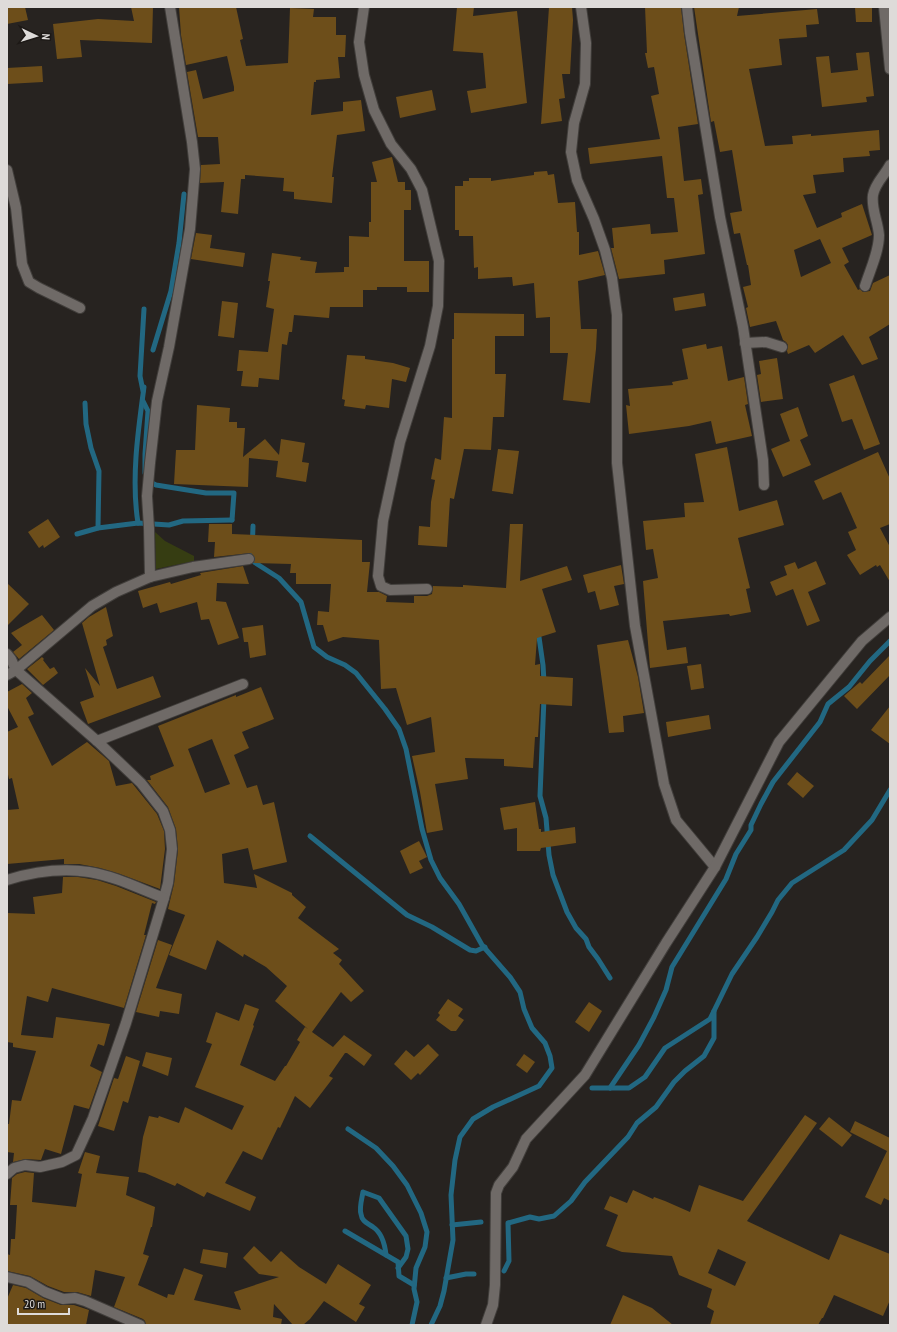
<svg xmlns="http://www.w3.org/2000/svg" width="897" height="1332" font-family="'PT Sans Narrow',sans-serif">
  <rect width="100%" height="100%" fill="#272320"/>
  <!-- green -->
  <polygon fill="#363d12" points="155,532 165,541 194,556 194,561 156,569"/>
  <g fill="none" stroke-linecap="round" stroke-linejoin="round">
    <!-- stream -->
    <g stroke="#226882" stroke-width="5">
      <polyline points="153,350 171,291 179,243 184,194"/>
      <polyline points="143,391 140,376 144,309"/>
      <polyline points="143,401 148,411 145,454 145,473"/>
      <polyline points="85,403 86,424 91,448 99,471 98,528"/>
      <polyline points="149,479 150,482 156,485 206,493 234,493 232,520"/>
      <path d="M 138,523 C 131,479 138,431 144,387"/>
      <polyline points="253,526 252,554 254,562 279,578 301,602 314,647 327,657 345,665 356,673 385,709 399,729 406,749 422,829 431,860 440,878 459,904 482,945 510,977 520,992 524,1009 532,1028 545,1043 550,1056 552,1068 539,1086 493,1107 473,1119 460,1137 455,1160 451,1195 453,1240 444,1291 440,1306 431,1325"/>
      <polyline points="77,534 98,528 138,523 169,525 183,521 232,520"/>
      <polyline points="539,637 543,665 544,682"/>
      <polyline points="544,698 540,796 546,818 549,855 553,875 567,912 576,928 586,939 589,947 598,959 610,978"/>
      <polyline points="310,836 407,915 432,927 470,950 476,951 485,947"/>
      <polyline points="592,1088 629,1088 645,1077 665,1048 710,1019 732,974 757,937 772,912 778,900 792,883 844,850 872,820 890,790"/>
      <polyline points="610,1088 639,1045 654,1017 666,990 672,967 726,879 736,854 751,830 751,825 761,804 773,782 820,722 828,704 849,687 870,661 890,641"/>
      <polyline points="348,1129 376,1148 393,1166 407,1185 421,1213 427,1232 425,1247 416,1268 414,1289 417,1302 412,1325"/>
      <polyline points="452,1225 481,1222"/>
      <polyline points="345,1231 398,1262 399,1276 414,1285"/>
      <path d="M 386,1255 C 385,1245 382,1233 373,1227 C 368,1223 362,1222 361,1214 C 359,1208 362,1198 363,1192 L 379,1198 L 406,1236 L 408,1249 L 406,1257 L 398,1268"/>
      <polyline points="504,1271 509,1261 508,1223 530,1217 539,1219 554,1216 571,1201 585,1182 628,1137 637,1123 656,1107 674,1082 685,1071 704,1056 714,1038 714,1011"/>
      <polyline points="446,1278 466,1274 474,1274"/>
    </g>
  </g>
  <!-- building -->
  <g fill="#6d4e1a" fill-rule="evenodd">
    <polygon points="7,7 25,7 28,20 7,24"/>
    <polygon points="131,7 153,7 152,43 80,40 82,57 57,59 53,24 98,19 134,21"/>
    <polygon points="179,7 236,7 243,39 240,40 246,66 288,63 290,8 314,9 313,17 336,17 336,35 346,35 345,57 338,57 340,78 316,80 316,82 314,82 311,115 343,111 343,102 361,100 365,131 337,135 332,177 334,177 332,203 294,199 294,192 283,191 284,178 245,175 245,179 241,179 238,214 221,212 224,182 200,183 201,165 220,164 218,137 198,137 187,72 196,70 203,99 234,91 234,87 227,56 186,65 181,35"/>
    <polygon points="457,7 474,7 473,16 517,11 527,103 471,113 467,91 486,88 483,53 453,51"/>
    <polygon points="549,7 572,7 573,20 570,74 562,74 565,98 559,99 562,121 541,124"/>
    <polygon points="645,7 681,7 684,34 698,124 678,127 684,181 701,179 703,194 698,195 705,254 664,260 665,274 619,279 611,248 614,248 612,228 650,224 651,234 678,232 674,198 667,198 662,156 590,164 588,148 660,139 651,96 659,94 654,67 648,68 645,53 647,53"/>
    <path d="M 694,7 L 739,7 L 737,16 L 817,9 L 819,24 L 806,25 L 807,37 L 779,39 L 782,65 L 749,69 L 765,146 L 793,144 L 792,136 L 811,134 L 811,136 L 879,130 L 880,150 L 869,151 L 870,156 L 843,158 L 844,172 L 813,175 L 816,193 L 803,195 L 817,228 L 842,217 L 841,213 L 862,204 L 872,235 L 842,248 L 849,262 L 844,265 L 858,290 L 860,289 L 863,292 L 870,291 L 873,283 L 890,275 L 890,324 L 869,337 L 878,359 L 862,365 L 843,335 L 815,353 L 809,345 L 788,354 L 787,351 L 788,345 L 786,342 L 783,340 L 776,321 L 750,327 L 746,308 L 748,307 L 743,287 L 751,285 L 748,265 L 747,265 L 740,233 L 734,234 L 730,213 L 742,211 L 732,150 L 720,152 L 714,121 L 711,122 ZM 820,239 L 831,263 L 801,277 L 794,250 Z"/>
    <polygon points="855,7 872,7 872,22 856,22"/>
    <polygon points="869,52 874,96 866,97 867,102 822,107 816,57 829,56 831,73 858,70 856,53"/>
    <polygon points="42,66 43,82 7,84 7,68"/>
    <polygon points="432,90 436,110 400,118 396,97"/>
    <polygon points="392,157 398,182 405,182 405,190 411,190 411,210 404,210 404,261 429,261 429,292 407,292 407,287 377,287 377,290 363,290 363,307 330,307 329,318 294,315 292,332 289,332 287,345 282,344 279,380 259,378 258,387 241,386 243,371 237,371 239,350 268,352 274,309 266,307 270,281 268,281 272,253 301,257 300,260 317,262 315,273 344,272 344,267 349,267 349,236 369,237 369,222 371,222 371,182 377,182 372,162"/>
    <polygon points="547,171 548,175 554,174 558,203 575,202 577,232 579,232 579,255 598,251 605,275 578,281 581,329 597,329 596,349 590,403 563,400 568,353 550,353 550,317 536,318 534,283 513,286 512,277 478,279 478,267 474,268 473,236 459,236 459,230 455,230 455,186 463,186 463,181 469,181 469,178 491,178 491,181 534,175 534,172"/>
    <polygon points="196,233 212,235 210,248 245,253 243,267 191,259"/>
    <polygon points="704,293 706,306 675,311 673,298"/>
    <polygon points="222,301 238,303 234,338 218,336"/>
    <polygon points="454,313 524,314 524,336 495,336 495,374 506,374 504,417 493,417 491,450 464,449 454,499 450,498 447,547 418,545 419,526 430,527 431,502 435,480 431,479 435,458 441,460 444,417 452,418 452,339 454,339"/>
    <polygon points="706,344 707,349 722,346 728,381 744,377 748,404 745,405 752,436 716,444 711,421 689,426 629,434 626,405 630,406 628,389 673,385 672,382 688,379 682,349"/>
    <polygon points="347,355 365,356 365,359 393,363 410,368 406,382 392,379 389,408 366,405 365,409 344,406 345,400 342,399"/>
    <polygon points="777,358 783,399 761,402 757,375 761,374 759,361"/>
    <polygon points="854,375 880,444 864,450 852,419 842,422 829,384"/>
    <polygon points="197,405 230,408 229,422 237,422 237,428 245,428 243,457 265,439 279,455 281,439 305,443 302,462 309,463 306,482 276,477 278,461 249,458 248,487 174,484 176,450 195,450"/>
    <polygon points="798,407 808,436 800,440 811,465 783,477 771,449 790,441 780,414"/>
    <polygon points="727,447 739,511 777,500 784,525 738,538 750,588 746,589 751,612 730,616 729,614 663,621 667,650 686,647 688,663 650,668 643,581 658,578 653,549 646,550 643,521 685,517 684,503 704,502 695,454"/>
    <polygon points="498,449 519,451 513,494 492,491"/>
    <polygon points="878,452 890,479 890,524 880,528 890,547 890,582 880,565 877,567 876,565 860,575 847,555 856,550 848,532 857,528 841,492 823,500 814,481"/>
    <polygon points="48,519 60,537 44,548 43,545 39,548 28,532"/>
    <polygon points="209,524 232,524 232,534 362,540 362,562 370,562 367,592 379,592 387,596 386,602 414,603 414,596 427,596 432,594 433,586 463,587 463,585 506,588 510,524 523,524 520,581 567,566 572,580 542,589 556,632 537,638 535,665 540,664 540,676 573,678 572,706 540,704 538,737 535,737 533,768 504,766 504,759 465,758 468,779 435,784 443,830 427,833 420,792 412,756 435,752 431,717 407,725 396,688 381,689 379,640 343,637 328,642 323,625 317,625 318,611 329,612 331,584 296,584 296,573 290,573 291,564 254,563 255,558 251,553 214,557 215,542 208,542"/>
    <polygon points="816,561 826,584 808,592 820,621 807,626 793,589 776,596 770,582 787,575 784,566 795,562 798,569"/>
    <polygon points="621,565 624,584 614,586 619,605 600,610 595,591 588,593 583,575"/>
    <polygon points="243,566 249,584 217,583 216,601 226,602 239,638 218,645 209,619 201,620 197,602 160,613 157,603 143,608 138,591 170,582 171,584 201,575 200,573"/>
    <polygon points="7,583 29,604 7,626"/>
    <polygon points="106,607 113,636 106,640 107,645 103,647 117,689 153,676 161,697 88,724 80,702 94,697 85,668 100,686 82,623 89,617"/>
    <polygon points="42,615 54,630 19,659 13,652 22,645 11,633"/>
    <polygon points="263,625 266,655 250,658 248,642 244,642 242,628"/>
    <polygon points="628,640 638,677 644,713 623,716 624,732 609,733 597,645"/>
    <polygon points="890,655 890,675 857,709 844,696 860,682 862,684"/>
    <polygon points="42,657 44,659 43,660 50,669 54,667 58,673 43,685 27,669"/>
    <polygon points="701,664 704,688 691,690 687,666"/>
    <polygon points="22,684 32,693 26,698 34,714 28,717 52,766 87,742 109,761 116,786 132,783 157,814 164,831 165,849 160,889 120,874 100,868 79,864 64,864 64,859 7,864 7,810 19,809 12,778 9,779 7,770 7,732 18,727 7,706 7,692"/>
    <path d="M 261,687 L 274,719 L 242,732 L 249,748 L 234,755 L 247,788 L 257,785 L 263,805 L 274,802 L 287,862 L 253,870 L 248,848 L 222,854 L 224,883 L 257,888 L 254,874 L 292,893 L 292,895 L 306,907 L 298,918 L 339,949 L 333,953 L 342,960 L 339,964 L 364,991 L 351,1002 L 341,992 L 312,1032 L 333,1047 L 344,1035 L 372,1055 L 364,1066 L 347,1053 L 345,1053 L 329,1076 L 333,1078 L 310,1108 L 295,1096 L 280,1128 L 278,1127 L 262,1160 L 243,1151 L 225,1183 L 256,1197 L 250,1211 L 207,1192 L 204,1197 L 177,1183 L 175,1186 L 145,1173 L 138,1172 L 143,1137 L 149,1116 L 158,1118 L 159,1116 L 179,1123 L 185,1107 L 232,1130 L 244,1106 L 195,1087 L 212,1044 L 206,1042 L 216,1012 L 239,1021 L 245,1004 L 259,1009 L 253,1025 L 254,1026 L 240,1065 L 275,1081 L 285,1066 L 286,1066 L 300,1042 L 297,1040 L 305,1027 L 308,1029 L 275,1001 L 287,986 L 266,967 L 244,954 L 243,957 L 217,940 L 206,970 L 169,955 L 185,915 L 168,909 L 174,884 L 178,850 L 176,829 L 168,807 L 147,780 L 151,780 L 150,776 L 174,766 L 158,726 L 236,695 L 236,697 ZM 212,739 L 230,784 L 205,793 L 188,749 Z"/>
    <polygon points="890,706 890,744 871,730"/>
    <polygon points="709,715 711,729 668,737 666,722"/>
    <polygon points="797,772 814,786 803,798 787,784"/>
    <polygon points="535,802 539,829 541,829 541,832 575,827 576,843 541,848 540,851 517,851 517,828 504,830 500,808"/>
    <polygon points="419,841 427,857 419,861 423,868 410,874 400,851"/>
    <polygon points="63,877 78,877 97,880 116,886 156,902 155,904 152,903 144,935 146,935 124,1008 52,988 48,1002 27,996 21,1035 53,1038 56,1017 110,1024 104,1046 98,1044 90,1066 102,1072 89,1109 74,1105 61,1154 45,1149 41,1160 26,1159 13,1162 14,1153 7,1152 7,1124 9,1124 12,1100 21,1101 36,1051 13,1047 13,1043 7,1042 7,913 35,914 33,897 62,893"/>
    <polygon points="158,940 172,945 156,988 182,994 179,1014 160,1011 159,1017 136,1012"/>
    <polygon points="448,999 463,1009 458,1016 464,1020 456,1031 451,1031 436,1020 440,1015 438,1013"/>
    <polygon points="589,1002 602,1011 589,1032 575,1022"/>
    <polygon points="428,1044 439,1055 420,1075 418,1073 411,1080 394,1064 406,1050 414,1057"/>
    <polygon points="146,1052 172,1058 168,1076 142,1066"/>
    <polygon points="524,1054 535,1062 527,1073 516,1065"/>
    <polygon points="126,1056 140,1061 128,1103 123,1101 114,1131 98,1126 114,1078 118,1079"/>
    <path d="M 805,1115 L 817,1123 L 747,1221 L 829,1260 L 840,1234 L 890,1254 L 890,1300 L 883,1316 L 834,1295 L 823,1318 L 822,1318 L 818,1325 L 710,1325 L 714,1311 L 707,1307 L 712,1289 L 679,1275 L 672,1256 L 622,1252 L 606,1246 L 618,1215 L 604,1209 L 610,1196 L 627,1203 L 633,1190 L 653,1199 L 654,1197 L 665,1201 L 690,1212 L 699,1185 L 743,1201 ZM 718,1249 L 746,1262 L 735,1286 L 708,1273 Z"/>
    <polygon points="829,1117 852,1135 842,1147 819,1129"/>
    <polygon points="855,1121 890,1138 890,1201 884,1198 881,1205 865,1197 887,1151 850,1132"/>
    <polygon points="85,1152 100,1156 96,1173 129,1177 126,1195 155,1207 152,1227 151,1227 143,1254 149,1256 138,1285 167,1298 168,1294 174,1295 184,1268 203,1275 194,1300 241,1310 234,1292 279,1277 259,1274 243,1258 254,1246 271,1262 281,1251 299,1267 326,1284 338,1264 371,1285 359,1304 365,1307 356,1322 324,1301 310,1319 303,1325 293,1325 274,1304 273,1317 282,1319 281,1325 146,1325 145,1321 143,1319 114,1307 125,1277 95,1270 91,1296 77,1292 64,1292 48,1286 30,1276 7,1271 7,1254 10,1255 11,1239 15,1239 17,1205 10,1205 12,1178 17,1174 25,1172 34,1173 32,1202 76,1207 82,1174 78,1173"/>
    <polygon points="203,1249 228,1253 226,1268 200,1263"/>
    <polygon points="13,1285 26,1288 43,1298 61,1305 74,1305 89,1310 86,1325 7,1325 7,1299"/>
    <polygon points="623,1295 652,1308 673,1325 610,1325"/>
  </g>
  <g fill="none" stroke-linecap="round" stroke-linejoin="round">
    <defs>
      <g id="minor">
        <polyline points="364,7 359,42 364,75 374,110 391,144 411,169 422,190 439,261 438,306 430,346 400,442 383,521 378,576 381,586 390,590 427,589"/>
        <polyline points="581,7 586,43 585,84 574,123 571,152 577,180 594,219 605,250 612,278 617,315 617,463 635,626 664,784 676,820 715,867"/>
        <polyline points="687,7 690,33 720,217 743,327 763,460 764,485"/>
        <polyline points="884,7 890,69"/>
        <polyline points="7,170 16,208 22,264 29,282 39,288 80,308"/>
        <path d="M 865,286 C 870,270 879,252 879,235 C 878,221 871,209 873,195 C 875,183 885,175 890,165"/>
        <polyline points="745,343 766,342 782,347"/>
        <polyline points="150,577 149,528 147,496 150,463 157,401 169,347 190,229 195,169 192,142 170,7"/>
        <polyline points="7,654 11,659 16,670 97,741 141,783 163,811 170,830 172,849 168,883 164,898 126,1023 93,1118 82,1142 76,1155 62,1162 40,1167 25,1165 14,1168 7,1174"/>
        <polyline points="7,675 16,670 92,606 116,592 150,577 193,567 249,559"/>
        <polyline points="97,741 243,684"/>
        <path d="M 7,880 C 33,872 62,868 89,872 C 115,876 140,889 164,898"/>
        <polyline points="7,1277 28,1282 45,1292 63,1299 75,1298 85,1301 140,1325"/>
        <polyline points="486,1325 493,1305 495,1285 496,1193 499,1185 513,1167 526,1139 585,1075 666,943 715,867 779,742 862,641 890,617"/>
      </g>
    </defs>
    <!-- minor casing -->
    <use href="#minor" stroke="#413e3b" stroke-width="12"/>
    <!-- minor -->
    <use href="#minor" stroke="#6f6a67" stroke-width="10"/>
  </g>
  <!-- border -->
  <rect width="897" height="1332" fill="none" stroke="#dedbd9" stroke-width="16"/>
  <!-- north arrow -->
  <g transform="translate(36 36) rotate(94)" stroke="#1d1916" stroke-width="3" paint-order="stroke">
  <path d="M0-3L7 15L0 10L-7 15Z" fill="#dedbd9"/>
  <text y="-6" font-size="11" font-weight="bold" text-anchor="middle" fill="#dedbd9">N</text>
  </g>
  <!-- scale -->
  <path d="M18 1308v6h51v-6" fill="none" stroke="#dedbd9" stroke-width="2"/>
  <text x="24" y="1308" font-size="12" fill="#dedbd9" stroke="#1d1916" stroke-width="3" paint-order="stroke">20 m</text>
</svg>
